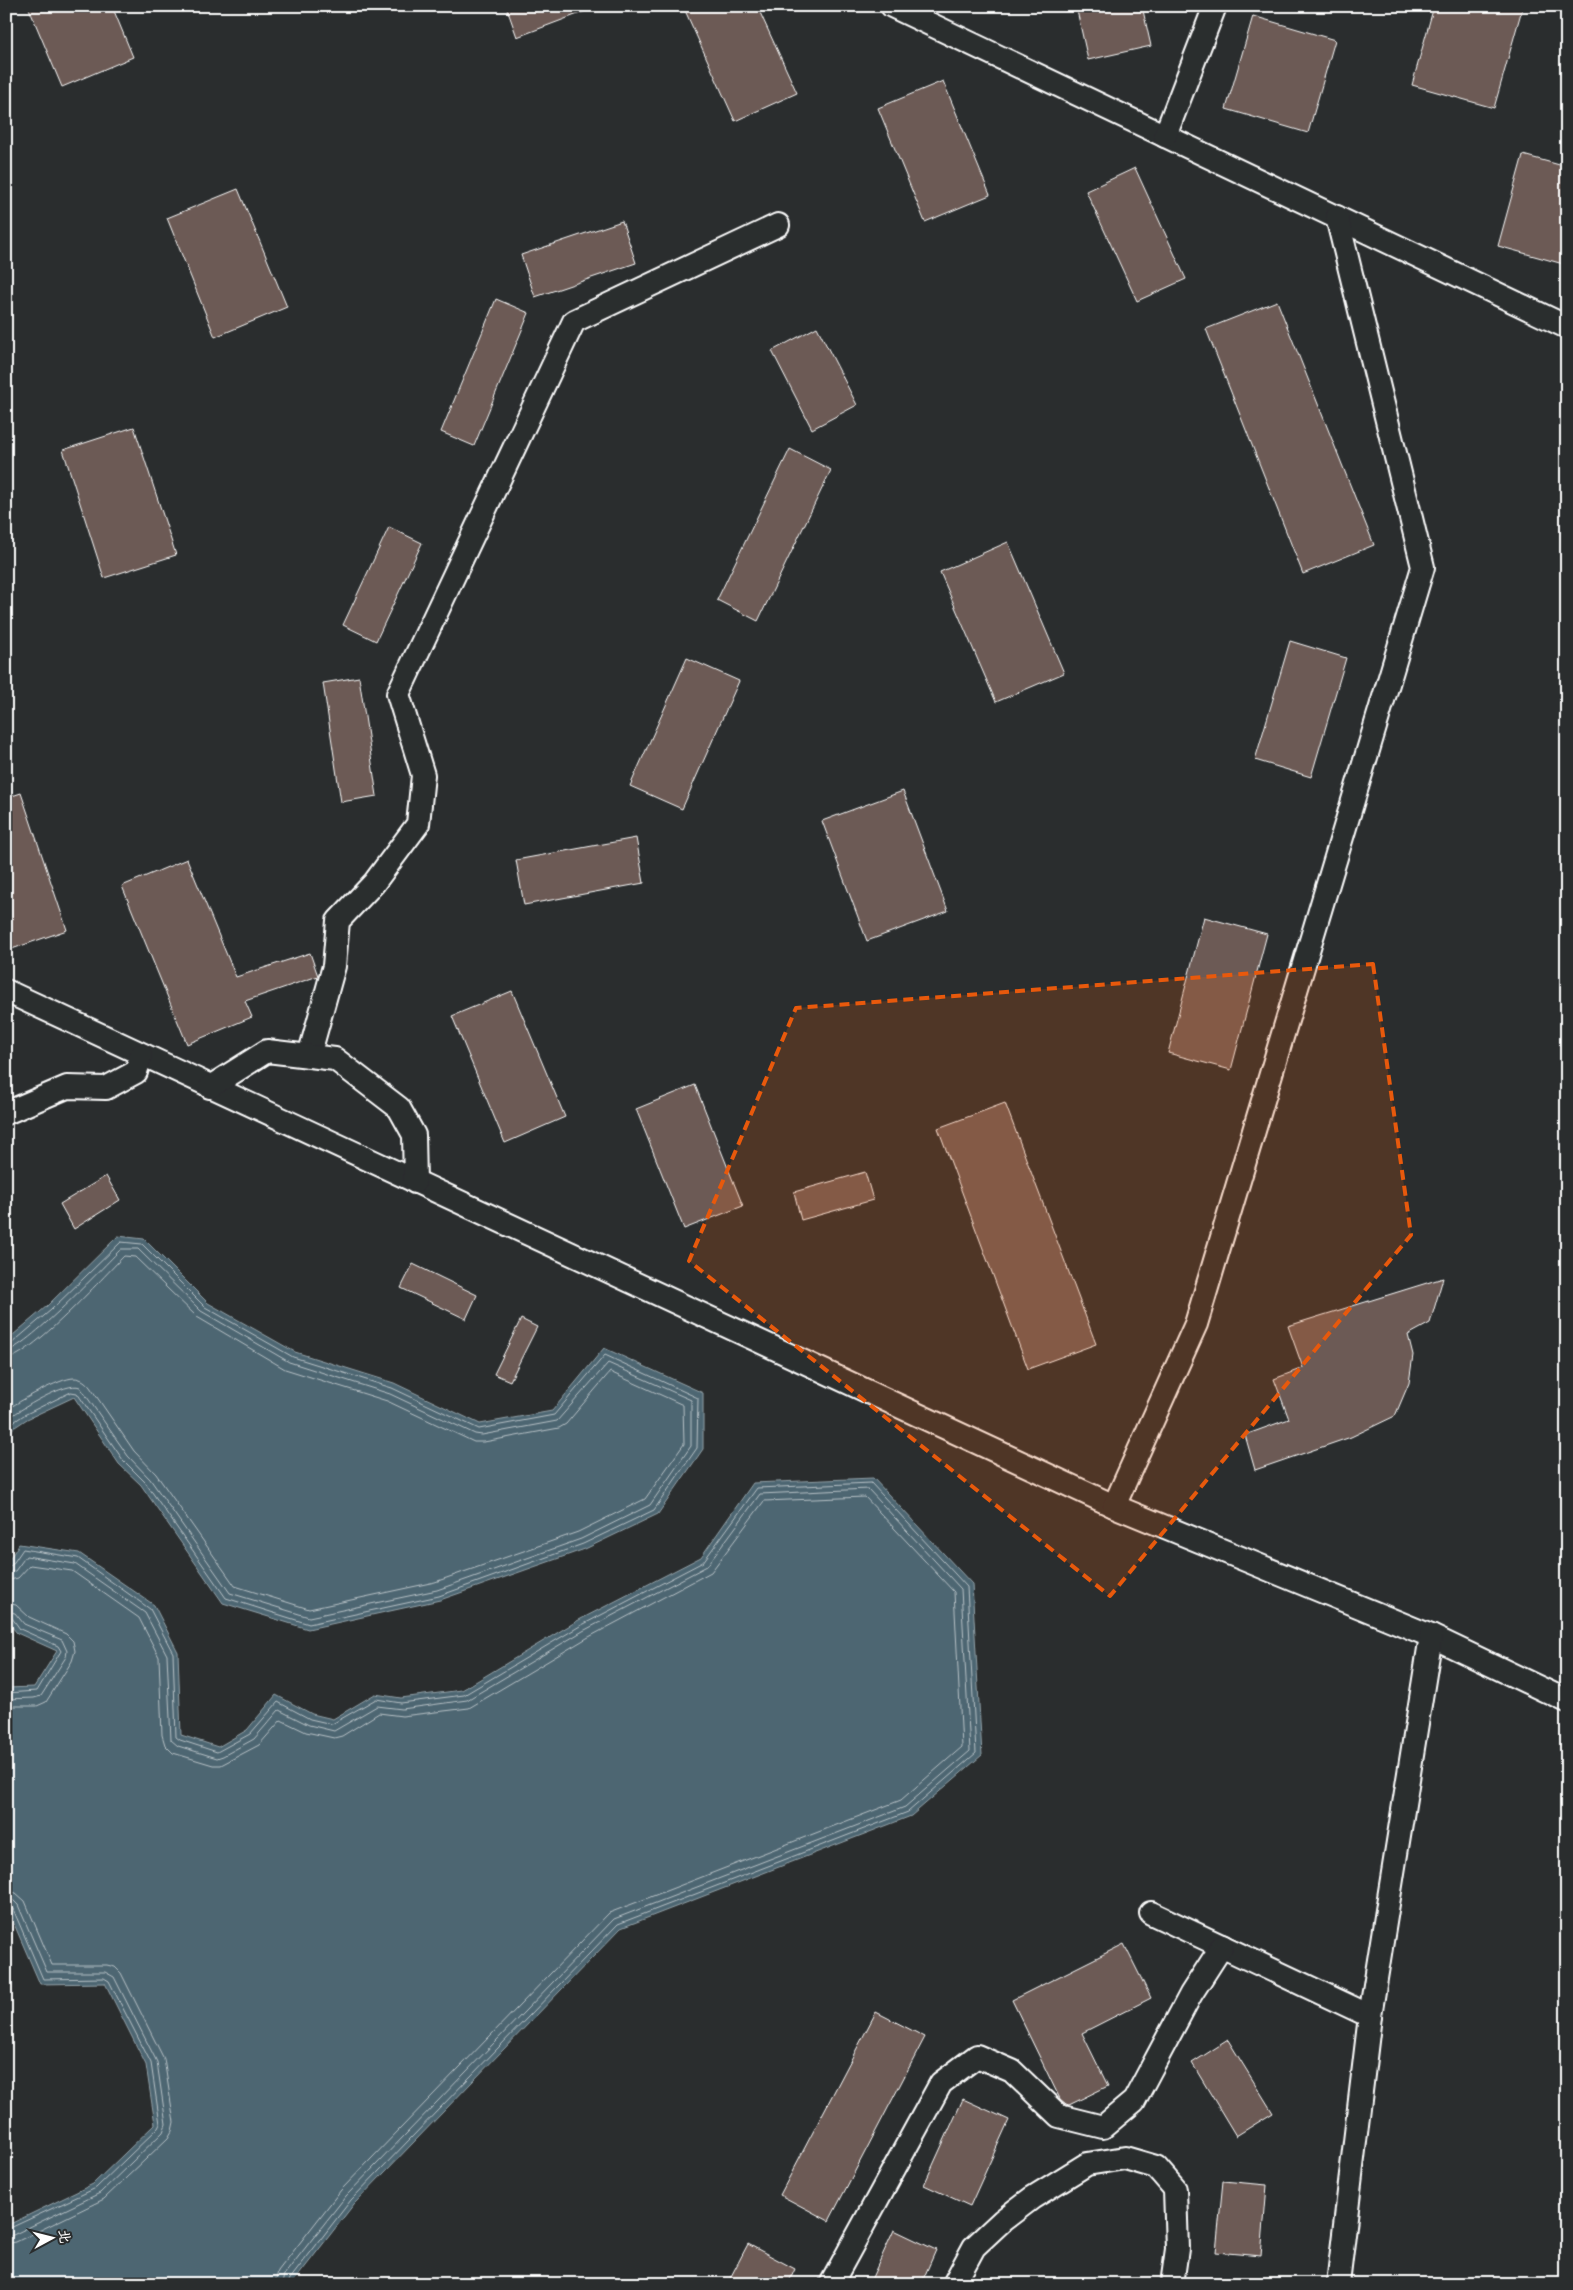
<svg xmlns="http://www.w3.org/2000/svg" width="1573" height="2290" font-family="'Architects Daughter','LXGW WenKai TC',sans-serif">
  <rect width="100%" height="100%" fill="#2a2d2e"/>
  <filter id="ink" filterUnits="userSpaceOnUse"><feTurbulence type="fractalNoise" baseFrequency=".02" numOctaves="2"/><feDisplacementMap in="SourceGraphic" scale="10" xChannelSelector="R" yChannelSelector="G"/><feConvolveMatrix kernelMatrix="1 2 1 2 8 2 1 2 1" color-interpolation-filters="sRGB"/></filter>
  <g filter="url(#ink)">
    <!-- water -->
    <g fill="#4d6672" stroke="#94a3aa">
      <polygon points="118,1236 144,1239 208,1303 295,1352 394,1383 480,1424 552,1411 604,1348 703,1393 703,1449 658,1514 585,1549 440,1600 308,1629 223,1603 141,1485 119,1464 74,1397 27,1419 6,1433 6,1341 47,1306"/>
      <polygon points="873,1478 972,1584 982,1755 911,1816 621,1928 354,2204 292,2284 6,2284 6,2226 93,2184 155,2124 146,2065 105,1983 40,1984 8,1910 6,1910 6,1688 34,1687 57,1651 17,1633 6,1620 6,1565 19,1544 79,1553 154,1605 178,1652 181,1735 218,1747 247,1730 276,1695 312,1714 333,1719 375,1694 401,1698 462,1690 577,1621 701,1557 753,1483"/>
    </g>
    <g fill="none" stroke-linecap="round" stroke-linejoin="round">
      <!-- shore -->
      <g stroke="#b8c2c7" stroke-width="1">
        <polyline points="6,1345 11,1344 51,1310 121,1242 142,1244 205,1307 293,1357 392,1388 479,1429 554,1415 605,1355 698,1398 697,1448 654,1510 583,1544 439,1596 309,1624 226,1598 145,1482 123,1460 77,1393 71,1392 24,1415 6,1427"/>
        <path d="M 6,1351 C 25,1350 104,1266 121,1249 L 138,1249 L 201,1311 L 289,1362 L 390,1394 L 475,1434 L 482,1435 L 557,1421 L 608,1363 L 691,1400 L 691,1446 L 650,1505 L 581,1539 L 437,1590 L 309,1617 L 230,1593 L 150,1479 L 128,1456 L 80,1387 C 66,1381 19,1410 6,1420"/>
        <path d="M 6,1359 C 30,1358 104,1276 124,1256 L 135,1257 L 197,1317 L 285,1369 L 387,1401 L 474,1442 L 484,1442 L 559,1428 L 566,1424 L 610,1372 L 683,1405 L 684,1444 L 645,1499 L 578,1532 L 435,1582 L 309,1609 L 235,1586 L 156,1474 L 134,1451 L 90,1387 C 86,1382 81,1378 74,1378 C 60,1378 18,1402 6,1410"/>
        <polyline points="6,1567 12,1565 23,1549 78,1558 150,1609 173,1653 176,1737 180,1740 217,1752 250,1734 278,1702 310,1719 332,1724 376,1699 401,1703 464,1695 580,1626 703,1562 757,1488 871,1483 967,1587 976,1753 908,1812 618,1924 351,2200 290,2279 288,2284"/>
        <polyline points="6,1573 15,1571 26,1556 75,1564 145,1613 167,1655 171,1740 178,1746 217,1758 223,1756 254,1739 279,1710 309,1725 334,1731 377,1706 402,1709 467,1700 583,1631 707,1566 760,1494 868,1489 961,1589 970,1751 905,1807 614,1919 346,2196 284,2275 282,2284"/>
        <polyline points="6,1581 18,1578 30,1565 72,1571 139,1618 159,1657 162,1735 165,1745 173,1753 213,1765 221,1765 259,1745 281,1720 306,1732 334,1738 342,1736 379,1713 402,1716 469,1708 587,1638 711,1572 764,1501 865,1497 954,1592 962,1747 901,1800 609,1913 341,2190 278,2271 275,2284"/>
        <polyline points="6,1603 16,1605 29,1617 66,1634 73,1641 75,1651 72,1661 46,1702 37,1706 6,1706"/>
        <polyline points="6,1611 15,1613 24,1624 62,1640 67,1651 66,1657 41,1696 34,1698 6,1699"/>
        <polyline points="6,1617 12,1618 20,1629 58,1646 61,1651 37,1691 6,1693"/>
        <polyline points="6,1891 16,1893 25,1901 52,1965 107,1965 115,1967 121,1973 164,2059 174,2122 172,2131 168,2138 104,2199 16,2242 6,2244"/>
        <polyline points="6,1899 13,1900 18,1905 47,1972 105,1972 114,1977 157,2062 166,2124 163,2132 100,2193 13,2235 6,2237"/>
        <polyline points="6,1905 13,1909 43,1979 104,1978 109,1981 151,2063 160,2124 158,2128 96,2188 6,2230"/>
      </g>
    </g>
    <!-- building -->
    <g fill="#6c5a54" stroke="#fff">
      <polygon points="28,6 112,6 133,57 62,87"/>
      <polygon points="506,6 593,6 594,8 517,37"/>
      <polygon points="683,6 757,6 797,93 735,121"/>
      <polygon points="1076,6 1142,6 1151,46 1088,60"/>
      <polygon points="1434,6 1511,6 1522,9 1494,108 1412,85"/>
      <polygon points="1253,16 1335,40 1308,133 1226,109"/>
      <polygon points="943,81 990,195 925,222 878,108"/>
      <polygon points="1523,155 1567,167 1567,265 1498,246"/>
      <polygon points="1135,168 1186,279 1137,301 1086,191"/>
      <polygon points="238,189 287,307 215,337 167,218"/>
      <polygon points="622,221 636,263 535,297 521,255"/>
      <polygon points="496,299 529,313 474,446 441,432"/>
      <polygon points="1277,301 1374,545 1303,574 1206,329"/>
      <polygon points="817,327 857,405 812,429 772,351"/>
      <polygon points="134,427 176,555 104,578 63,450"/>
      <polygon points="790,449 831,470 758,621 717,600"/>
      <polygon points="389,527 422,543 376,641 343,625"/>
      <polygon points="1008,542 1064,673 996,702 940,572"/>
      <polygon points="1290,641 1346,658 1311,777 1255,760"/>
      <polygon points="687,658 739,681 682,809 630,786"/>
      <polygon points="359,677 377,796 341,802 323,683"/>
      <polygon points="903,791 948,911 867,941 822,821"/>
      <polygon points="21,793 67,930 6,951 6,798"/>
      <polygon points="636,838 644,883 524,905 516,860"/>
      <polygon points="187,859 236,977 310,953 318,976 245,1001 252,1017 187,1044 122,886"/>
      <polygon points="1204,917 1267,934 1231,1070 1168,1053"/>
      <polygon points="512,991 565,1117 505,1143 452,1016"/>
      <polygon points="695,1085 743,1206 684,1229 636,1109"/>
      <polygon points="1005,1103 1096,1344 1028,1369 938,1128"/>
      <polygon points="865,1172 873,1200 801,1220 794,1192"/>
      <polygon points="106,1176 120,1200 74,1229 60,1204"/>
      <polygon points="413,1264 477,1295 466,1319 401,1288"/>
      <polygon points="1443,1278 1430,1323 1408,1335 1413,1355 1409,1383 1395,1416 1351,1437 1255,1470 1245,1435 1289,1419 1274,1379 1303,1368 1288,1326"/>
      <polygon points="521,1319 537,1327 510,1381 494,1374"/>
      <polygon points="1124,1944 1151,1998 1082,2033 1108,2086 1069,2105 1066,2104 1060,2099 1012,2000"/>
      <polygon points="876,2012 925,2037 829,2221 780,2195"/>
      <polygon points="1228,2040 1273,2113 1236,2136 1192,2063"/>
      <polygon points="963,2099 1009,2120 970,2206 924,2185"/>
      <polygon points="1223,2181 1267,2185 1261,2256 1216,2252"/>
      <polygon points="894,2230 936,2250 921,2284 869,2284"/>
      <polygon points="748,2244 795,2269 788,2284 727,2284"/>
    </g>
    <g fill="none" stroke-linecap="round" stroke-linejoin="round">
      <defs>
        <g id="minor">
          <polyline points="892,6 1567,327"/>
          <polyline points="1165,136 1215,6"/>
          <polyline points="6,991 1114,1506 1431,1636 1567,1701"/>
          <polyline points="309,1056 334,966 338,921 374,883 418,824 423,775 398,694 574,321 778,225"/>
          <polyline points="210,1087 267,1051 335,1059 399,1108 414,1135 415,1182"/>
          <polyline points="6,1113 67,1087 106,1088 136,1072 141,1055"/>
          <polyline points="1114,1506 1196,1324 1423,567 1337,217"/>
          <polyline points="1151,1913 1370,2016"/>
          <polyline points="831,2284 941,2083 977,2056 1012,2071 1059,2116 1103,2127 1134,2101 1191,1994 1222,1946"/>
          <polyline points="954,2284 974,2247 1003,2220 1032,2198 1087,2164 1125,2158 1156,2167 1175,2189 1177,2249 1172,2284"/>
          <polyline points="1338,2284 1370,2016 1431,1636"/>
        </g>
      </defs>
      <!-- minor casing -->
      <use href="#minor" stroke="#fff" stroke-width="26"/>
      <!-- minor -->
      <use href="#minor" stroke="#2a2d2e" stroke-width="22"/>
    </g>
  </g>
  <!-- marked area -->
  <path fill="#e8590c" fill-opacity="0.2" stroke="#e8590c" stroke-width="4" stroke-dasharray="10 6" stroke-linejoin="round" d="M 1373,964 L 1411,1235 L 1110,1596 L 689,1261 L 796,1008 Z"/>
  <!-- margin -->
  <rect width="1573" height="2290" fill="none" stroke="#2a2d2e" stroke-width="25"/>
  <rect x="12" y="12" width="1548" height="2265" fill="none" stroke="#fff" stroke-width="2" filter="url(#ink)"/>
  <!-- north arrow -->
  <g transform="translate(52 2238) rotate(83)" stroke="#2a2d2e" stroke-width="4" paint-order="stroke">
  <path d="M0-4L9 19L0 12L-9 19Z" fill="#ffffff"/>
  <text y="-8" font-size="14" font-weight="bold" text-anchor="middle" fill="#ffffff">北</text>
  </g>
</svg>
